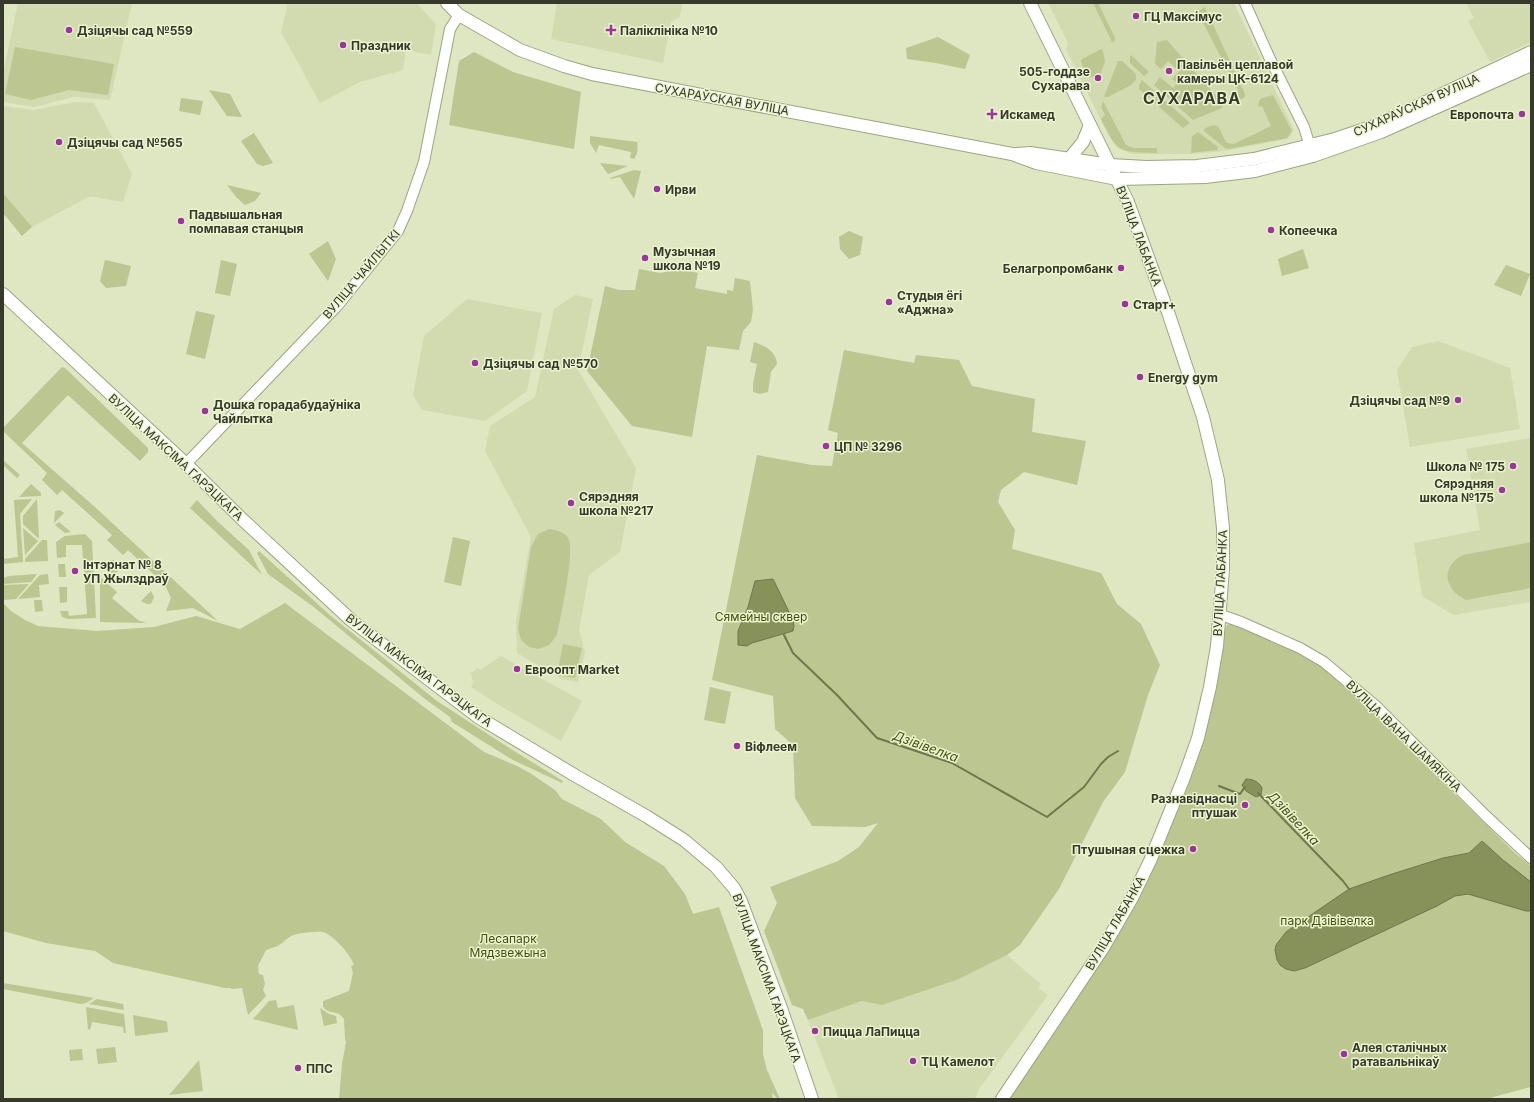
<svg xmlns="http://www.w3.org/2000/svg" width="1534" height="1102" font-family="Inter,sans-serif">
  <rect width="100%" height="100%" fill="#dee6c2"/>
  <!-- built -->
  <g fill="#d2dbb0">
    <polygon points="18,3 132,3 110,100 74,97 34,107 3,102 3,73"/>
    <polygon points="288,3 416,3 436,24 431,55 406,50 403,70 360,82 320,103 281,32"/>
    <polygon points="557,3 682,3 680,17 671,22 663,63 551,39"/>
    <polygon points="1048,3 1234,3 1294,130 1288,139 1225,151 1191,154 1132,154 1119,149 1114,144 1108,135 1066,49 1068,43"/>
    <polygon points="1466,3 1531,3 1531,42 1490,62 1468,21 1474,18"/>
    <polygon points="74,102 94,103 132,174 123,202 90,196 32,227 3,193 3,106 34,110"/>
    <polygon points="575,295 593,299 578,370 636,468 620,552 589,575 579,630 585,652 578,682 561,679 517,653 516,622 531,537 485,451 490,426 535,397 554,309"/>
    <polygon points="467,299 542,313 527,391 485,421 422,410 413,395 424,336"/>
    <polygon points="1438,341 1510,368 1520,429 1410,447 1397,370 1412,347"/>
    <polygon points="1531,438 1531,602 1454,615 1422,596 1414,543 1480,530 1466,449"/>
    <polygon points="501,656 582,701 561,741 499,705 471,687 473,684 471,673 478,668 480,670"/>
    <polygon points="1007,955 1041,984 1038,988 1048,995 993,1070 979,1089 975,1099 839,1099 808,1020 862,1001 959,979"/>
  </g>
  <!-- green -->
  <g fill="#bbc690">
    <polygon points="1093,3 1098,3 1115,38 1114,42 1112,42"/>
    <polygon points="1205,7 1245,94 1245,97 1242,99 1237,99 1234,94 1238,93 1238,90 1200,17 1199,11"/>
    <polygon points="938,37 970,55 965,69 936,63 907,59 906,48"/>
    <polygon points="1167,40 1223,104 1222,108 1193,120 1154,85 1160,77 1173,88 1177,83 1172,79 1179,71 1168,61 1161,69 1155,64 1157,42"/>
    <polygon points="15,47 114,64 108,95 69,90 31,100 5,94"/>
    <path d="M 1101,49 L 1103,51 L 1105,62 L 1100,75 C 1090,83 1084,70 1081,61 L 1082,59 Z"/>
    <polygon points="474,52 513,72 581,92 574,149 449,125 459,61"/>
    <polygon points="1131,55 1149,72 1144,76 1130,63 1130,57"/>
    <polygon points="1118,61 1122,61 1136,74 1136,80 1131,85 1108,97 1104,97"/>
    <polygon points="1142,80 1190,123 1183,128 1139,89 1139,85"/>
    <polygon points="209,90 230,94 242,117 227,116"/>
    <path d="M 1273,95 L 1292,131 L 1287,138 L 1228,149 L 1225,148 L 1204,131 L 1204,129 C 1222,119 1218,131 1227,143 L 1234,144 L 1271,126 L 1262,106 L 1259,107 L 1258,105 L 1260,99 Z"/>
    <polygon points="181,98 203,101 200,115 179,111"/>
    <path d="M 1103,101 L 1126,145 L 1134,148 L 1157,148 L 1157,153 C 1118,152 1118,153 1101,119 L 1105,115 L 1101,107 Z"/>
    <polygon points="1198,132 1218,147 1217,150 1191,153 1192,136"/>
    <polygon points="254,133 273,163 263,166 257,164 241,141"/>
    <path d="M 590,136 L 637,142 C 638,148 638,154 634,159 L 630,158 L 631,152 L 599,145 L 596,153 L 590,143 Z"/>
    <polygon points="600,163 628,166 608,174"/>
    <polygon points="634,170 641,171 634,199 620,177 611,179 610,178"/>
    <polygon points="227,185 261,193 255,201 245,205 236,197"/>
    <polygon points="3,193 32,227 22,236 3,213"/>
    <polygon points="849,231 863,237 860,255 849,259 840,249 839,237"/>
    <polygon points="328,241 336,259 328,281 309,254"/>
    <polygon points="1303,249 1309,268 1282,276 1278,259"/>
    <polygon points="105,260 131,266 126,286 106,288 100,281"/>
    <polygon points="221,260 237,264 230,296 215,293"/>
    <polygon points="1506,265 1530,274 1521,296 1494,285"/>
    <polygon points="639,269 660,273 679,269 698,273 695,288 727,294 727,290 733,291 735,278 750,281 753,310 751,322 743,331 739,350 707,346 692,437 632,426 587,371 605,286 619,290 635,290"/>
    <polygon points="196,311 215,315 205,359 186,354"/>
    <path d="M 754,342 C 765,346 776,351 777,364 L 771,372 L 768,392 L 760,394 L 753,392 L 753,384 L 757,364 L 750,362 Z"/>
    <polygon points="844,350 914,363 916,355 959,360 972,386 1035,399 1032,432 1086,441 1077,485 1024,472 1001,490 998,502 1015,530 1012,549 1101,573 1117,604 1141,624 1160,665 1148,695 1125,772 1103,802 1059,889 1020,945 1007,955 959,979 882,1005 862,1001 808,1020 803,1009 792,1005 764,931 777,903 770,887 838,861 859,847 878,823 865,827 812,826 795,798 793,745 775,729 773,696 712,680 757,455 812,465 832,466 838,433 828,430"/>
    <polygon points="62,367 65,368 148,448 148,452 140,461 68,395 22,443 96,508 218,621 193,608 166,611 171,598 165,585 128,550 123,555 107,540 112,535 62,490 57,495 42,480 47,473 3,431 3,428"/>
    <polygon points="3,460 20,475 17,478 3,465"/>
    <polygon points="31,484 41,493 41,496 19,497"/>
    <polygon points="32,499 20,514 23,562 3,564 3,559 18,557 14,500"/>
    <polygon points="37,499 39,539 23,524 23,516"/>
    <polygon points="197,500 218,522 249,550 262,575 190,508"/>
    <polygon points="60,510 64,513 54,523 55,511"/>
    <polygon points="59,522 71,532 65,533 55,525"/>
    <polygon points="23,528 38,541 25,555"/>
    <path d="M 549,529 C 556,530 566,532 569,540 C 574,556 561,615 557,635 L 549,645 L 538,649 L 529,647 L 521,640 L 518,629 L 531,547 L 538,534 Z"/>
    <polygon points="85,534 92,541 96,618 68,619 62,617 60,611 68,611 69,616 87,614 82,545 66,545 66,557 57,558 56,542 65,536"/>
    <polygon points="453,537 470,541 461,586 444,582"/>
    <polygon points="42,540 47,540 48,561 25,562 25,559"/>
    <path d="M 1531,542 L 1531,588 L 1466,600 C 1444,590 1440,567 1463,555 Z"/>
    <polygon points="259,551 331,616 437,701 514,751 563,781 562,783 513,760 452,722 450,717 425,699 315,608 268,574 257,553"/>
    <path d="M 111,560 L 114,560 L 116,562 L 112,567 L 118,571 L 113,577 C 109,573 105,571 106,565 Z"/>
    <polygon points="58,564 65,564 66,577 59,577"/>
    <polygon points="37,574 31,582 3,584 3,578 9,576"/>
    <polygon points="48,574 49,584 39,585 40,597 18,599 40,575"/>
    <polygon points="101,578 117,592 112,598 138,620 146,623 100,622 100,580"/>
    <polygon points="29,584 16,599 3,600 3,585"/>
    <polygon points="59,587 67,587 67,602 60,603"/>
    <polygon points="151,591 154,597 151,604 147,604 141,601"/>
    <polygon points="34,600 42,600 43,611 35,612"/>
    <path d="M 3,603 L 11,611 L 25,620 L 38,626 L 97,631 L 154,627 L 196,616 L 240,629 L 285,603 L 484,752 L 517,766 L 530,773 L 555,790 L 562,799 L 601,819 L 625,842 L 664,866 L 685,894 L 693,914 L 719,907 L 763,1030 L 763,1054 L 767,1070 L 780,1099 L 778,1099 L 772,1093 L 773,1099 L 339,1099 L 342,1064 L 346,1042 L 345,1040 L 344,1019 C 342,1017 341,1015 339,1014 C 332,1011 328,1013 323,1007 L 323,1001 L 349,991 L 353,973 L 351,966 L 354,965 C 351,955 333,934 322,932 C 318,931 300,933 297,934 C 290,935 286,940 281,944 C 276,947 271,948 266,950 L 258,966 L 259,974 L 263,975 L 265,984 L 263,990 L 266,996 L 248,1015 L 242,988 L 232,989 L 230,988 L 225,988 L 113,963 L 95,951 L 46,943 L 3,931 Z"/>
    <polygon points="1231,623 1309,658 1339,680 1365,704 1410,750 1516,854 1531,866 1531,1087 1486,1099 1007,1099 1127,919 1148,881 1187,789 1203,741 1215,692 1224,631 1227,625"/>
    <polygon points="563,644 582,648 575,678 557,675"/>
    <polygon points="710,687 731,692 725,724 704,720"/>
    <polygon points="3,983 94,998 86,1003 81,1004 3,989"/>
    <polygon points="97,999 123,1004 124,1010 89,1004"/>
    <polygon points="276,1000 278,1008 294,1005 298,1030 253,1019 269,1001"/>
    <polygon points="86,1007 124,1014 126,1033 124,1033 123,1027 92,1022 90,1030 88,1029"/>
    <polygon points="320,1008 329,1014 336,1016 337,1023 324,1026"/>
    <polygon points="133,1015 165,1021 167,1022 168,1032 136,1036 135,1035"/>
    <polygon points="115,1047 117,1062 98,1064 96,1049"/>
    <polygon points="82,1049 83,1060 70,1061 69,1050"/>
    <polygon points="199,1060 203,1091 169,1095"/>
  </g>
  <!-- water -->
  <g fill="#87915a" stroke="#6f774c">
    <polygon points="773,579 793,620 794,626 793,631 752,643 747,646 738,645 738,631 748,607 755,581"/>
    <path d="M 1246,779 C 1253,779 1259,782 1262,788 L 1261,795 L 1256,797 L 1246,791 L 1242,785 Z"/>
    <polygon points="1482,841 1503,860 1531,882 1531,911 1526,911 1468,894 1455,896 1437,906 1305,968 1294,971 1286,969 1280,965 1277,960 1275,950 1276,945 1286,932 1349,889 1389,875 1443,858 1469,853"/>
  </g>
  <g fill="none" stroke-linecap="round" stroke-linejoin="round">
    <!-- stream -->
    <g stroke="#6f774c" stroke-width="2">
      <polyline points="784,635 793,653 837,695 877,738 952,763 1047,817 1084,787 1101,764 1108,757 1118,751"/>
      <polyline points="1219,786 1240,794 1245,787"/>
      <polyline points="1258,793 1343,881 1349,889"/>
    </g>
    <defs>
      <g id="minor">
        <polyline points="1245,3 1270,59 1304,127 1312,153"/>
        <polyline points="186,464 338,305 398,231 407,211 424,162 450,29 459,15"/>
        <polyline points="1221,615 1241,622 1300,648 1324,662 1376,706 1486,816 1531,858"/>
      </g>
      <g id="major">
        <polyline points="447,3 459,15 520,50 564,66 592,74 1012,154 1036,163 1117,179 1205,177 1255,171 1313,156 1381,132 1531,65"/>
        <polyline points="1015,154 1030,153 1110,165 1146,167 1197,166 1254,159 1335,139 1377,125 1531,52"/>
        <polyline points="1069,159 1083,142 1090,125"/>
        <polyline points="3,294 186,464 243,520 352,621 478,717 576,776 646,816 684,840 716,867 734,888 741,901 781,1008 812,1099"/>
        <polyline points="1002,1099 1103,948 1132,898 1150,861 1183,780 1198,738 1210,687 1217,646 1223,569 1223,528 1218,480 1203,417 1169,315 1128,202 1030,3"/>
      </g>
    </defs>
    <!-- minor casing -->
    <use href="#minor" stroke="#9da583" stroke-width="12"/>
    <!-- major casing -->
    <use href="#major" stroke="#9da583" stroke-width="14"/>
    <!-- minor -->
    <use href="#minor" stroke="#fff" stroke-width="10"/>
    <!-- major -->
    <use href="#major" stroke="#fff" stroke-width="12"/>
  </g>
  <!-- markers -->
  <g fill="#9a369b" stroke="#ebf3cf" stroke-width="1.5">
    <circle cx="1136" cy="16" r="4"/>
    <circle cx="69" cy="30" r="4"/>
    <path d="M609 24h4v4h4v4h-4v4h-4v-4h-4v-4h4z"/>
    <circle cx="343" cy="45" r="4"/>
    <circle cx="1169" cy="71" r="4"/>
    <circle cx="1098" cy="78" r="4"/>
    <path d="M990 108h4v4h4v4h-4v4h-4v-4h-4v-4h4z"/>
    <circle cx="1522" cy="114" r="4"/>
    <circle cx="59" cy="142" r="4"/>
    <circle cx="657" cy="189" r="4"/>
    <circle cx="181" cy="221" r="4"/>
    <circle cx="1271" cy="230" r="4"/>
    <circle cx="645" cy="258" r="4"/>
    <circle cx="1121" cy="268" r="4"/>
    <circle cx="889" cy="302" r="4"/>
    <circle cx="1125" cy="304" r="4"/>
    <circle cx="475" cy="363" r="4"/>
    <circle cx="1140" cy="377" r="4"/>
    <circle cx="1458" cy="400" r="4"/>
    <circle cx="205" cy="411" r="4"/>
    <circle cx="826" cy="446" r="4"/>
    <circle cx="1513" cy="466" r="4"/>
    <circle cx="1502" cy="490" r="4"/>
    <circle cx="571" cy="503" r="4"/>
    <circle cx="75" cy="571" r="4"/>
    <circle cx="517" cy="669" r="4"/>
    <circle cx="737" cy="746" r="4"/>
    <circle cx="1245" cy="805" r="4"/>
    <circle cx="1193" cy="849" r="4"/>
    <circle cx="815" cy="1031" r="4"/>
    <circle cx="1344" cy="1054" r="4"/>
    <circle cx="913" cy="1061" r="4"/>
    <circle cx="298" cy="1068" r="4"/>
  </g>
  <g text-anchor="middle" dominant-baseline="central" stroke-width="3" stroke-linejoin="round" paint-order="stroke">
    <!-- poi labels -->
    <g font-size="12" font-weight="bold" fill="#36392b" stroke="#ebf3cf" text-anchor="start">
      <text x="1144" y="16">ГЦ Максімус</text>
      <text x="77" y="30">Дзіцячы сад №559</text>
      <text x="620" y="30">Паліклініка №10</text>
      <text x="351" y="45">Праздник</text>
      <text x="1177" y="64">Павільён цеплавой<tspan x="1177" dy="14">камеры ЦК-6124</tspan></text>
      <text x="1090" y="71" text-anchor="end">505-годдзе<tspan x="1090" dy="14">Сухарава</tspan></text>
      <text x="1000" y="114">Искамед</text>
      <text x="1514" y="114" text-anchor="end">Европочта</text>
      <text x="67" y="142">Дзіцячы сад №565</text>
      <text x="665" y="189">Ирви</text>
      <text x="189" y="214">Падвышальная<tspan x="189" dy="14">помпавая станцыя</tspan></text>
      <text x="1279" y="230">Копеечка</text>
      <text x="653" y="251">Музычная<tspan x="653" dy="14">школа №19</tspan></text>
      <text x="1113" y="268" text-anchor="end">Белагропромбанк</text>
      <text x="897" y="295">Студыя ёгі<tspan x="897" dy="14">«Аджна»</tspan></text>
      <text x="1133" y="304">Старт+</text>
      <text x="483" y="363">Дзіцячы сад №570</text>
      <text x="1148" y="377">Energy gym</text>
      <text x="1450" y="400" text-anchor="end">Дзіцячы сад №9</text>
      <text x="213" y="404">Дошка горадабудаўніка<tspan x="213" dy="14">Чайлытка</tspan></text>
      <text x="834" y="446">ЦП № 3296</text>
      <text x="1505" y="466" text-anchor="end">Школа № 175</text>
      <text x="1494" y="483" text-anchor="end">Сярэдняя<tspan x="1494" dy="14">школа №175</tspan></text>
      <text x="579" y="496">Сярэдняя<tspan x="579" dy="14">школа №217</tspan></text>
      <text x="83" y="564">Інтэрнат № 8<tspan x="83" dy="14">УП Жылздраў</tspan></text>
      <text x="525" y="669">Евроопт Market</text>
      <text x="745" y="746">Віфлеем</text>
      <text x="1237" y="798" text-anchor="end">Разнавіднасці<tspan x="1237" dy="14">птушак</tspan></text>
      <text x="1185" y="849" text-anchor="end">Птушыная сцежка</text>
      <text x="823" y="1031">Пицца ЛаПицца</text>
      <text x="1352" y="1047">Алея сталічных<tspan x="1352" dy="14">ратавальнікаў</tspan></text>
      <text x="921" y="1061">ТЦ Камелот</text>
      <text x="306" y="1068">ППС</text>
    </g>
    <!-- street labels -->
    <g font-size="12" fill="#36392b" stroke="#ebf3cf">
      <text transform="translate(722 99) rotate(10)">СУХАРАЎСКАЯ ВУЛІЦА</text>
      <text transform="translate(1416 105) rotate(-24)">СУХАРАЎСКАЯ ВУЛІЦА</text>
      <text transform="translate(1139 236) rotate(69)">ВУЛІЦА ЛАБАНКА</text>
      <text transform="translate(361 274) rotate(-50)">ВУЛІЦА ЧАЙЛЫТКІ</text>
      <text transform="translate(176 457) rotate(43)">ВУЛІЦА МАКСІМА ГАРЭЦКАГА</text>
      <text transform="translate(1220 583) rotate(-87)">ВУЛІЦА ЛАБАНКА</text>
      <text transform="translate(419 670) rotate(37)">ВУЛІЦА МАКСІМА ГАРЭЦКАГА</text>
      <text transform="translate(1404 736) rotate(44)">ВУЛІЦА ІВАНА ШАМЯКІНА</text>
      <text transform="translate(1115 923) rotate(-60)">ВУЛІЦА ЛАБАНКА</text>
      <text transform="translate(767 978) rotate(70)">ВУЛІЦА МАКСІМА ГАРЭЦКАГА</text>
    </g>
    <!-- park labels -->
    <g font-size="12" fill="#454f0d" stroke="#ebf3cf">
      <text x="761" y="616">Сямейны сквер</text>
      <text x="1327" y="920">парк Дзівівелка</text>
      <text x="508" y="938">Лесапарк<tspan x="508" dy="14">Мядзвежына</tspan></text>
    </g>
    <!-- water labels -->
    <g font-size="13" font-style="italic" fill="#4a5414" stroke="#ebf3cf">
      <text transform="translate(926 746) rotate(20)">Дзівівелка</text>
      <text transform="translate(1294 818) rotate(47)">Дзівівелка</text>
    </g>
    <!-- district labels -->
    <g font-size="16" font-weight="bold" letter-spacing="1" fill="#36392b" stroke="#ebf3cf">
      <text x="1192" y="98">СУХАРАВА</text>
    </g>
  </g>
  <!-- border -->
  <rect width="1534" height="1102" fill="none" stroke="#36392b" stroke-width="8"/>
</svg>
